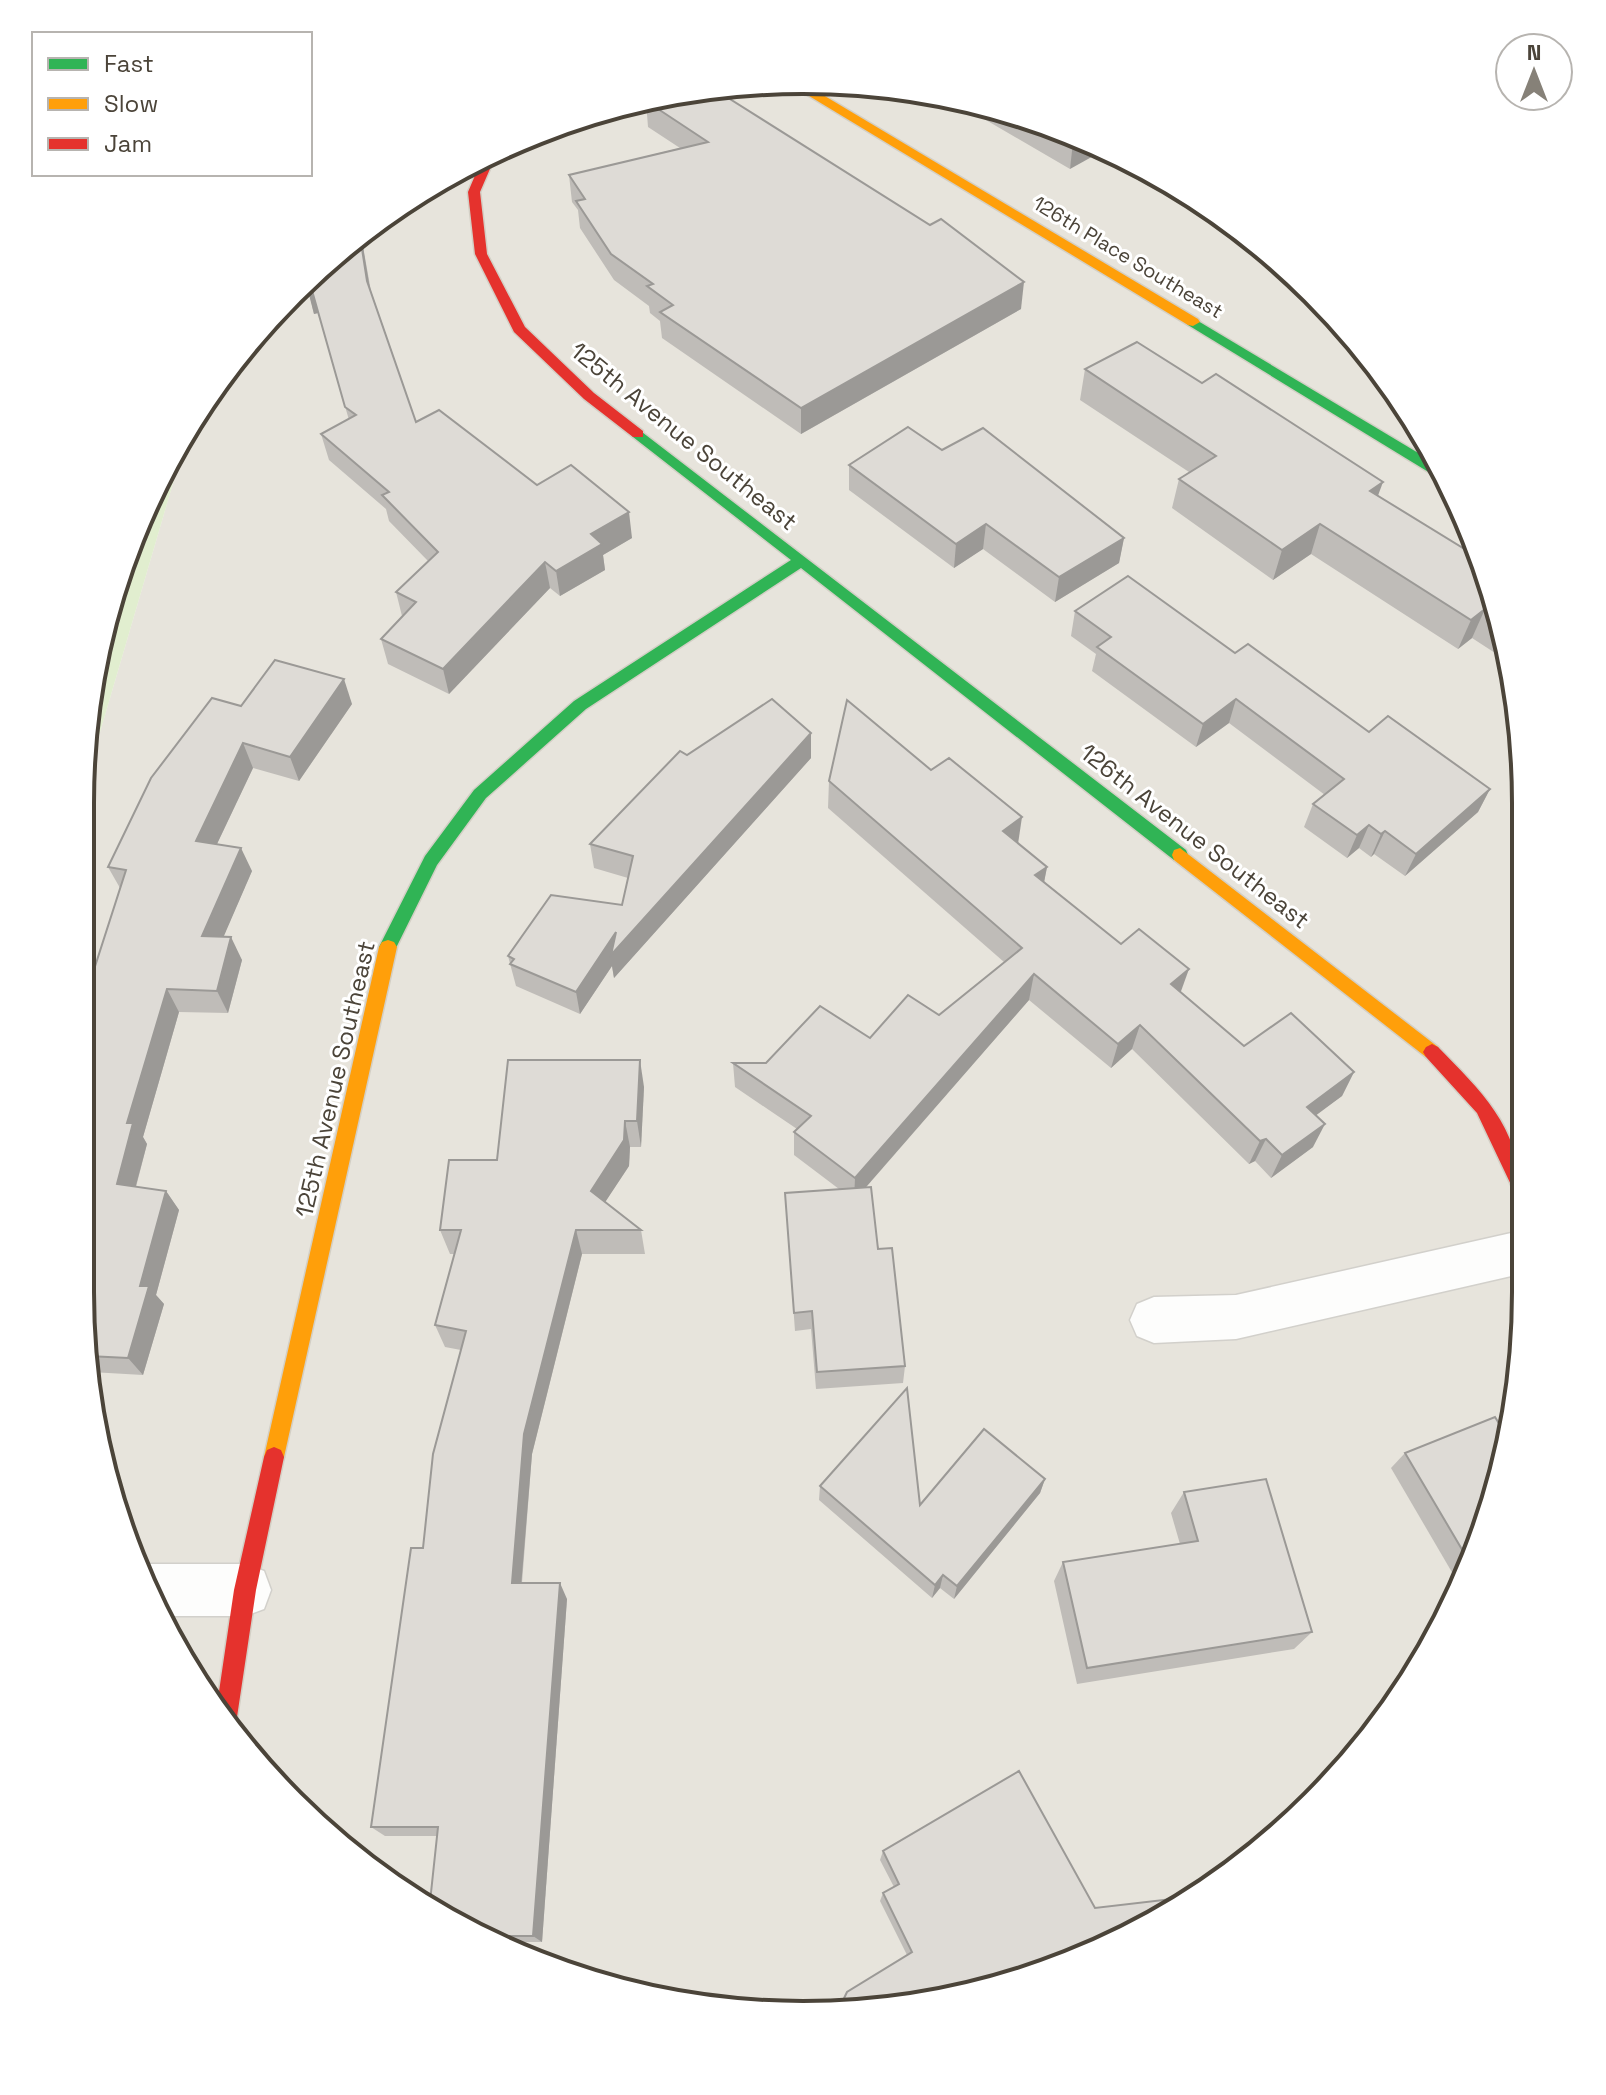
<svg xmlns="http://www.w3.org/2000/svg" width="1606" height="2095" font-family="'Space Grotesk',sans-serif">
  <rect width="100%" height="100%" fill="#f4f2ee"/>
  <!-- residential -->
  <polygon fill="#e7e4dc" points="803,80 944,94 1079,135 1204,202 1314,291 1404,401 1487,570 1520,709 1520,1387 1487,1525 1429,1654 1315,1803 1205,1893 1036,1976 850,2013 662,2001 483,1940 292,1804 177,1654 105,1480 80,1292 81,797 188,432 202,401 292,291 401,202 526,135 662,94"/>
  <!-- green -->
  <polygon fill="#e1eecf" points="188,432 81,797 82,756 105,615"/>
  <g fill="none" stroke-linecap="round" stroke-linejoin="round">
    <defs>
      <g id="street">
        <polygon points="1520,1231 1520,1274 1236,1339 1154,1343 1137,1336 1130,1320 1137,1304 1154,1297 1236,1295"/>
        <polygon points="150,1564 245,1564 264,1571 271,1590 264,1609 245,1616 162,1616 141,1567"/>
      </g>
      <g id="fast">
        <polygon points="1193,318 1435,463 1442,477 1435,476 1188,325 1186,322"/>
        <polygon points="638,429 1186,850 1188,855 1186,860 1174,860 801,568 586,709 486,798 437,865 394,952 382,952 379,947 425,856 474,790 574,701 791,560 633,437 631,434"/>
      </g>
      <g id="slow">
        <polygon points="798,80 1198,319 1200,322 1193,326 1188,325 786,82"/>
        <polygon points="1180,848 1438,1047 1441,1052 1438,1057 1426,1057 1174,860 1172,855 1174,850"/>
        <polygon points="388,940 394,942 397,947 284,1457 281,1464 274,1467 267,1464 264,1457 379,947 382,942"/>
      </g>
      <g id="jam">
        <polygon points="494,152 496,155 480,192 487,254 525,327 594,393 643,431 643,437 633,437 584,399 514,332 475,254 468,192 482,159"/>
        <path d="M 1432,1044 L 1438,1047 C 1480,1090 1520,1127 1520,1191 L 1513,1189 L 1477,1113 L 1426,1057 L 1423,1052 L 1426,1047 Z"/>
        <polygon points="274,1447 281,1450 284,1457 256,1590 237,1717 232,1726 217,1705 234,1590 264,1457 267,1450"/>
      </g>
    </defs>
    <!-- street casing -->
    <use href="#street" stroke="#d2d0cb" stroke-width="3"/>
    <!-- fast casing -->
    <use href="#fast" stroke="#d3cfc5" stroke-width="3"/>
    <!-- slow casing -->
    <use href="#slow" stroke="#d3cfc5" stroke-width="3"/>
    <!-- jam casing -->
    <use href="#jam" stroke="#d3cfc5" stroke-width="3"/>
    <!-- street -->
    <use href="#street" fill="#fdfdfc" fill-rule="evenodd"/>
    <!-- fast -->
    <use href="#fast" fill="#30b455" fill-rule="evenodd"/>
    <!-- slow -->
    <use href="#slow" fill="#ff9f0a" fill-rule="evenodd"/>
    <!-- jam -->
    <use href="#jam" fill="#e5322d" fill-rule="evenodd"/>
  </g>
  <!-- wall -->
  <g fill="#bfbcb8">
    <polygon points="935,93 944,94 1079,135 1070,169 979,116 976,117"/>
    <polygon points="646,101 1021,309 801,434 662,338 660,321 650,313 649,306 614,280 580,228 578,210 572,202 569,175 680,148 648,127"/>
    <polygon points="361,235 371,291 416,422 537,485 632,538 603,555 605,570 560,596 550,588 449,694 388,664 381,639 402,616 396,592 428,561 389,521 386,509 329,460 321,434 349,420 318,313 314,314 306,280"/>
    <polygon points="1085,369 1378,495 1487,570 1509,662 1472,638 1458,649 1311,554 1273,580 1172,508 1179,479 1189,472 1080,400"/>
    <polygon points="942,450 1124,538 1119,563 1055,602 983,549 954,568 849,490 849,465"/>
    <polygon points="1075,611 1235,653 1369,732 1490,789 1478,812 1405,876 1374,854 1371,857 1359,848 1347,858 1304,827 1313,804 1325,795 1229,723 1196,747 1092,671 1096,654 1071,636"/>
    <polygon points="352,704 299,781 253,768 217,844 252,871 223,937 242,960 228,1013 179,1012 143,1137 147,1144 136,1187 166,1191 179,1210 156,1295 164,1304 143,1375 91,1372 80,1292 120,888 108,867 241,706"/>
    <polygon points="811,733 811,758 614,978 612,966 580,1014 516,986 508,956 622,905 628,878 594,868 590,844 687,755"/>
    <polygon points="829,781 1018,843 1047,867 1044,882 1181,992 1244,1046 1354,1072 1342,1096 1315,1115 1313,1147 1271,1178 1255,1161 1249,1164 1132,1049 1111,1068 1029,1000 865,1187 905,1366 903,1383 816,1389 811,1329 795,1331 785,1193 839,1189 794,1155 794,1132 797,1129 735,1087 733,1063 766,1063 870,1038 939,1015 1004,962 828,808"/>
    <polygon points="644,1087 641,1147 630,1147 629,1166 605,1202 641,1230 645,1254 582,1254 532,1454 522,1583 567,1599 542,1942 488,1942 483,1940 430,1902 437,1836 385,1836 371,1827 461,1350 445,1347 435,1325 455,1254 450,1254 440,1230 497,1160"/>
    <polygon points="1405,1453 1487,1525 1460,1586 1391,1468"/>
    <polygon points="1045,1479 1040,1493 954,1599 940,1588 932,1598 819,1500 820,1486 920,1505"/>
    <polygon points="1184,1492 1312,1632 1294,1649 1077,1684 1054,1581 1063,1562 1180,1544 1171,1513"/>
    <polygon points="883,1851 1095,1908 907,1955 880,1901 883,1893 894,1887 880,1860"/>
  </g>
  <!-- shaded-wall -->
  <g fill="#9b9996">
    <polygon points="977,104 980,105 979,116 976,117"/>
    <polygon points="1083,137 1106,149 1070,169 1073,142"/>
    <polygon points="361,235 373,307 367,281 360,236"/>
    <polygon points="1024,282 1021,309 801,434 801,408"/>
    <polygon points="307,287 311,287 318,313 314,314"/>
    <polygon points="1383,482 1372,512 1370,491"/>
    <polygon points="629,512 632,538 603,555 605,570 560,596 556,571 591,534"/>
    <polygon points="986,524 983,549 954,568 956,544"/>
    <polygon points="1320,524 1311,554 1273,580 1282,550"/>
    <polygon points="1124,538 1119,563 1055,602 1059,577"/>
    <polygon points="545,562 550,588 449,694 443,669"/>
    <polygon points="1485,609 1472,638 1458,649 1471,620"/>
    <polygon points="344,679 352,704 299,781 290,757"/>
    <polygon points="1236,699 1229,723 1196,747 1203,724"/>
    <polygon points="811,733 811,758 614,978 612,966 580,1014 576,992 616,932"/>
    <polygon points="243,743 253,768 207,865 196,841"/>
    <polygon points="1490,789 1478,812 1405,876 1416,854"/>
    <polygon points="1022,817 1018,844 1003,831"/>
    <polygon points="1369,825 1359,848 1347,858 1357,835"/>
    <polygon points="1385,831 1374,854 1371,857 1381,834"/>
    <polygon points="241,848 252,871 214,959 202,936"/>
    <polygon points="1047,867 1042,893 1035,875"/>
    <polygon points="231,937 242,960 228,1013 217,991"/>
    <polygon points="1189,969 1180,994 1171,984"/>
    <polygon points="1034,974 1029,1000 854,1201 855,1178"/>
    <polygon points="167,989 179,1012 143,1137 147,1144 131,1204 117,1184 127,1123"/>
    <polygon points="1140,1025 1132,1049 1111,1068 1118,1044"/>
    <polygon points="640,1060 644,1087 641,1147 637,1121"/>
    <polygon points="1354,1072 1342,1096 1295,1131 1307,1107"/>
    <polygon points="625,1121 630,1147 629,1166 596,1216 591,1191"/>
    <polygon points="1325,1124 1313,1147 1271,1178 1282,1155"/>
    <polygon points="1266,1139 1255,1161 1249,1164 1260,1141"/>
    <polygon points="166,1191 179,1210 156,1295 164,1304 143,1375 128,1358 140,1286"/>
    <polygon points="576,1230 582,1254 532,1454 520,1599 512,1583 524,1434"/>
    <polygon points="1045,1479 1040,1493 954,1599 957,1586"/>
    <polygon points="943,1575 940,1588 932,1598 935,1585"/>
    <polygon points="560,1583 567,1599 542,1942 533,1936"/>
  </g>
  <!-- building -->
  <g fill="#dedbd6" stroke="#9b9996" stroke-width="2">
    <polygon points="714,89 930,225 941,219 1024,282 801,408 660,312 673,305 647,286 653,284 611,254 576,201 585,199 569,175 708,142 646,101 662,94"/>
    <polygon points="1040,123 1079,135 1083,137 1073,142"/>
    <polygon points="360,236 367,281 416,422 439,410 537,485 571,465 629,512 591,534 602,544 556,571 545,562 443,669 381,639 416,602 396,592 438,552 382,495 389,492 321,434 356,415 345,407 311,287 307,287 306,280"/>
    <polygon points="1137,342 1202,383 1216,374 1383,482 1370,491 1463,548 1473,541 1487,570 1498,617 1485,609 1471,620 1320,524 1282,550 1179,479 1216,456 1085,369"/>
    <polygon points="908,427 942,450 983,428 1124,538 1059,577 986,524 956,544 849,465"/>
    <polygon points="1128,576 1235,653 1248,644 1369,732 1388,716 1490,789 1416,854 1385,831 1381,834 1369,825 1357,835 1313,804 1344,779 1236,699 1203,724 1097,647 1111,637 1075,611"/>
    <polygon points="275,660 344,679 290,757 243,743 196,841 241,848 202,936 231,937 217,991 167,989 127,1123 133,1123 117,1184 166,1191 140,1286 149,1286 128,1358 88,1356 80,1292 81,1010 126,870 108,867 151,778 212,698 241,706"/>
    <polygon points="772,699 811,733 611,955 616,932 576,992 510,964 514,959 508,956 551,895 622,905 633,856 590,844 680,751 687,755"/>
    <polygon points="847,700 931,770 949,758 1022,817 1003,831 1047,867 1035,875 1121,944 1139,929 1189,969 1171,984 1244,1046 1291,1013 1354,1072 1307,1107 1325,1124 1282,1155 1266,1139 1260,1141 1140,1025 1118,1044 1034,974 855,1178 794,1132 811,1116 733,1063 766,1063 820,1006 870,1038 908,995 939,1015 1022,948 829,781"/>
    <polygon points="508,1060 640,1060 637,1121 625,1121 624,1140 591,1191 641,1230 576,1230 524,1434 512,1583 560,1583 533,1936 477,1936 430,1902 438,1827 371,1827 411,1548 423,1548 433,1454 466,1331 435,1325 461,1230 440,1230 449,1160 497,1160"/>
    <polygon points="871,1187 878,1249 892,1248 905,1366 817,1372 812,1311 794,1313 785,1193"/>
    <polygon points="907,1388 920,1505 984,1429 1045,1479 957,1586 943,1575 935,1585 820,1486"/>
    <polygon points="1495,1417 1508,1438 1487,1525 1470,1563 1405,1453"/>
    <polygon points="1266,1479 1312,1632 1087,1668 1063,1562 1198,1541 1184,1492"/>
    <polygon points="1019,1771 1095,1908 1198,1896 1036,1976 850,2013 837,2013 847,1992 912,1952 883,1893 899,1884 883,1851"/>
  </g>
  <g text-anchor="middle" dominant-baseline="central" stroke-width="6" stroke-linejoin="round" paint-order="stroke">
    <!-- far-street labels -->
    <g font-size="20" fill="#4b4439" stroke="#fff">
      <text transform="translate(1128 257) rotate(31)">126th Place Southeast</text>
    </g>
    <!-- street labels -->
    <g font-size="24" fill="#4b4439" stroke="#fff">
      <text transform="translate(684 436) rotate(39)">125th Avenue Southeast</text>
      <text transform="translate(1195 836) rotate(38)">126th Avenue Southeast</text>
      <text transform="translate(335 1079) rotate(-77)">125th Avenue Southeast</text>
    </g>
  </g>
  <!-- crop -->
  <path d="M0 0H1606V2095H0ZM803 94H803A709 709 0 0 1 1512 803V1292A709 709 0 0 1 803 2001H803A709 709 0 0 1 94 1292V803A709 709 0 0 1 803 94Z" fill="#fff" fill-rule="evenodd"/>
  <path fill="none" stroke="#4b4439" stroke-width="4" d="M803 94H803A709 709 0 0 1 1512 803V1292A709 709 0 0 1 803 2001H803A709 709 0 0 1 94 1292V803A709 709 0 0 1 803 94Z"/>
  <!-- legend -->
  <rect x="32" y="32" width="280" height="144" fill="#ffffff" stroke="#b7b4b0" stroke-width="2"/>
  <rect x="48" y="58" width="40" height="12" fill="#30b455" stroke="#b7b4b0" stroke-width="2"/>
  <text x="104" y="72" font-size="24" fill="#4b4439">Fast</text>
  <rect x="48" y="98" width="40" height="12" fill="#ff9f0a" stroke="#b7b4b0" stroke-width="2"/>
  <text x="104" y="112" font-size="24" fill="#4b4439">Slow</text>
  <rect x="48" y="138" width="40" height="12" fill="#e5322d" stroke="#b7b4b0" stroke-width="2"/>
  <text x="104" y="152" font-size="24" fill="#4b4439">Jam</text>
  <!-- north arrow -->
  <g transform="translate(1534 72)"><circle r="38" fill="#ffffff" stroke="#b7b4b0" stroke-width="2"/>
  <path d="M0-6L14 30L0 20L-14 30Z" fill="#868178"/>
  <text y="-12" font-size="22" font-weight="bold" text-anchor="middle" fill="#4b4439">N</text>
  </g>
</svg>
